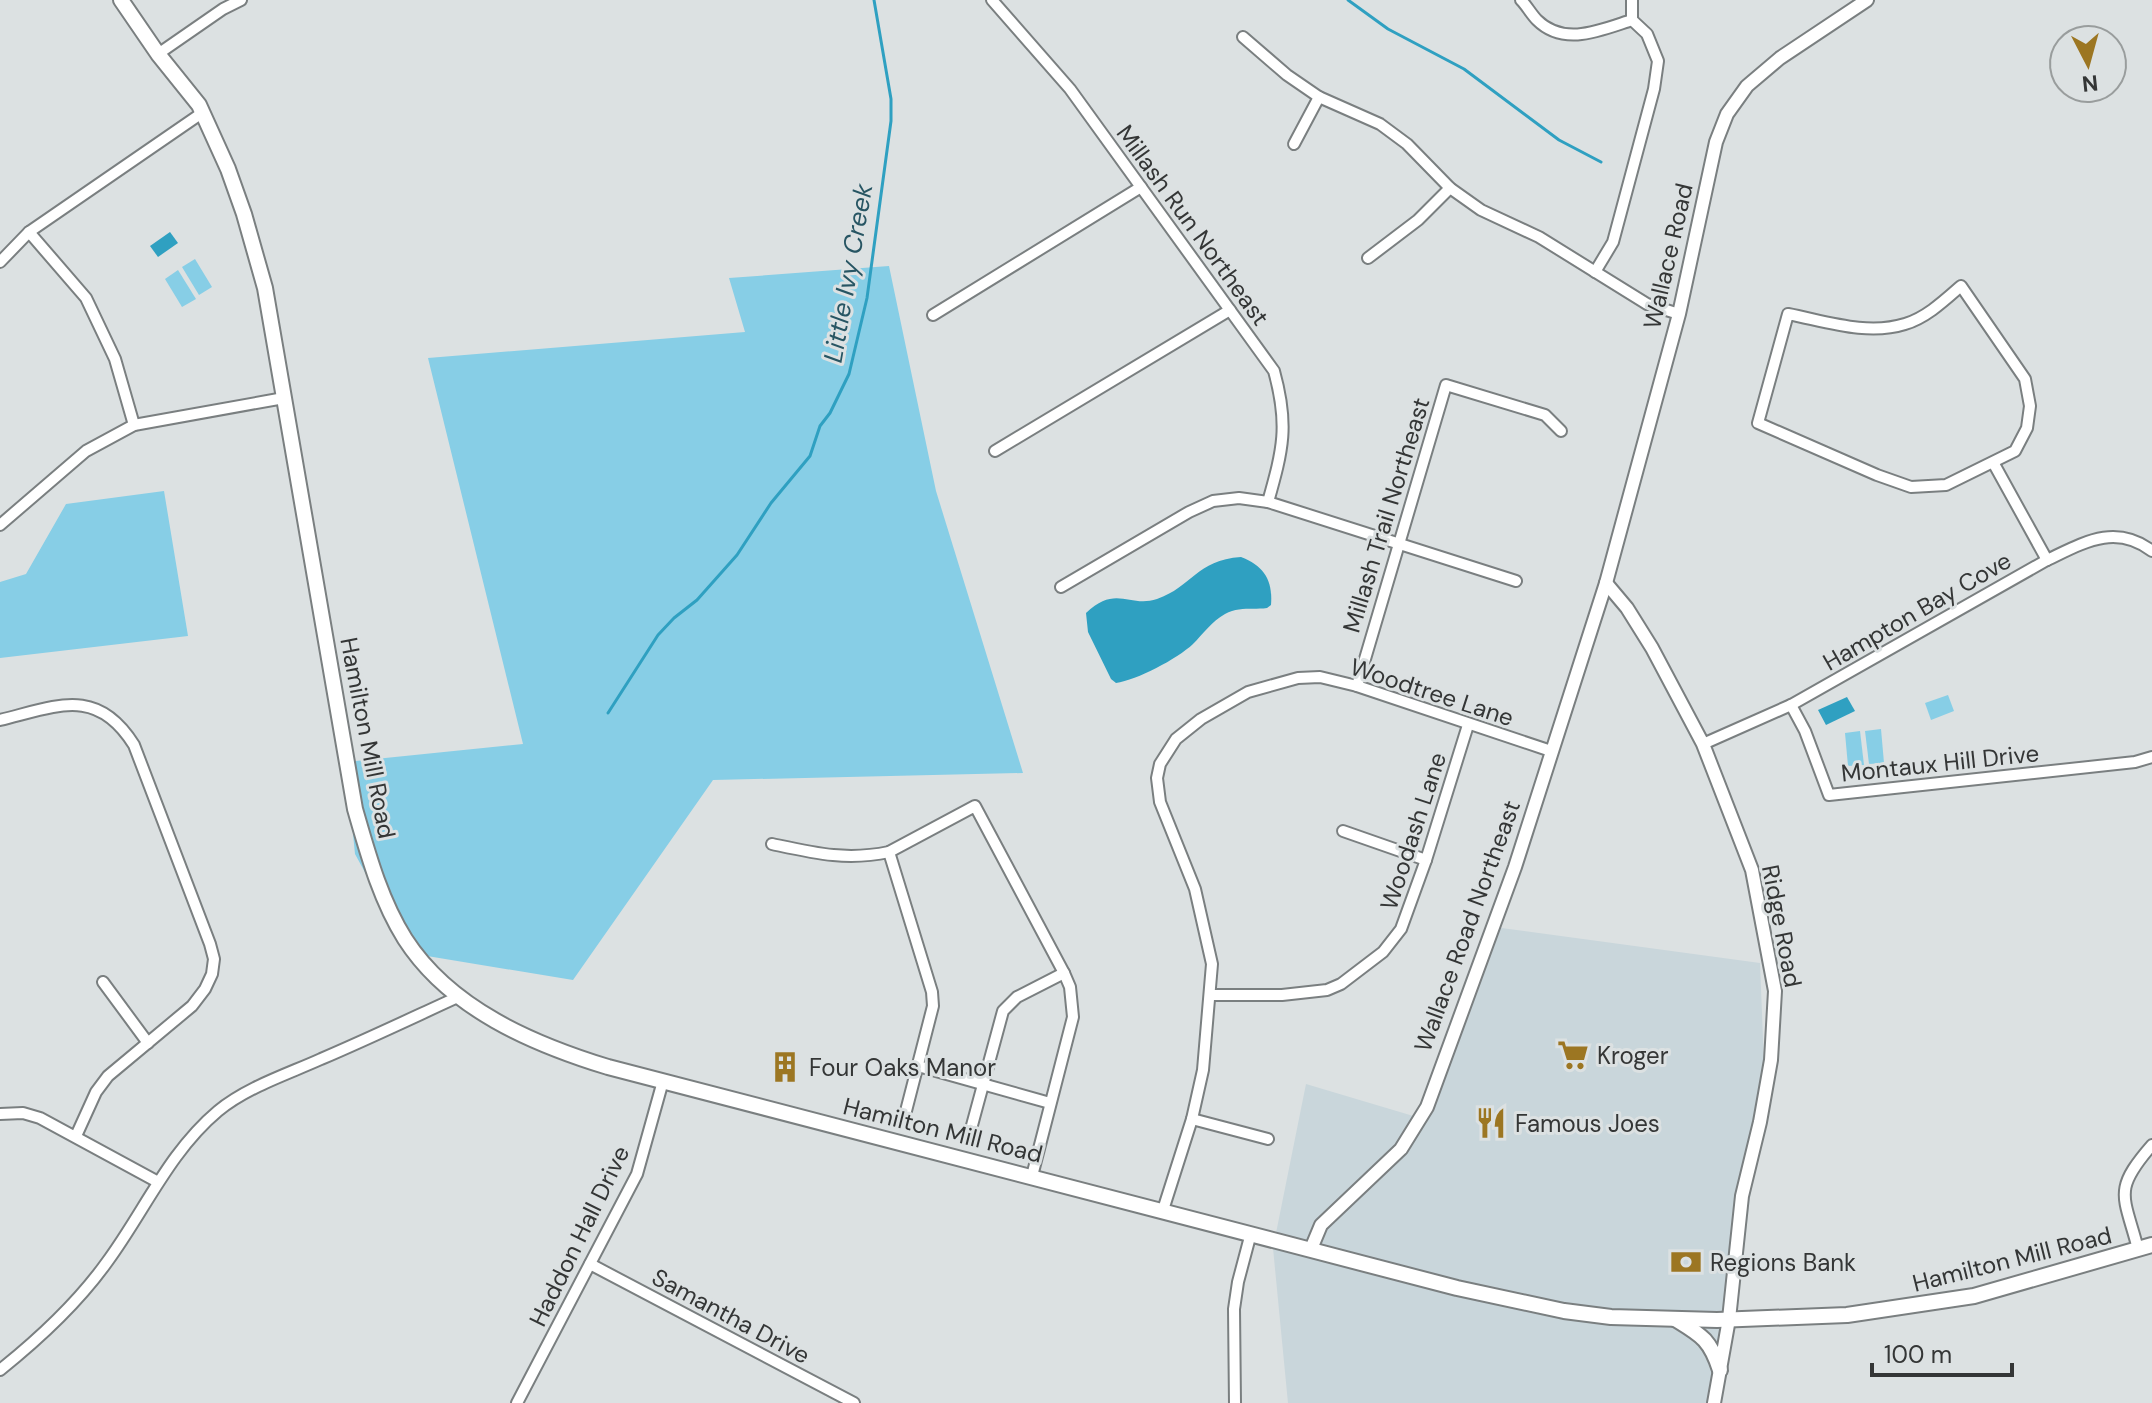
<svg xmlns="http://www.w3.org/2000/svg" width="2152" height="1403" font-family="'DM Sans',sans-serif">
  <rect width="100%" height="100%" fill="#dce1e2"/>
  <!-- built -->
  <polygon fill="#c9d6db" points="1494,927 1760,963 1764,1064 1756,1102 1761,1101 1739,1295 1721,1403 1288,1403 1273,1248 1306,1084 1420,1118"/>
  <!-- green -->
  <g fill="#87cee6">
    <polygon points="195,259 212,287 199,295 182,267"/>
    <polygon points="889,266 936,491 1023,773 713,780 573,980 409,953 355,854 346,762 523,744 428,358 745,332 729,278"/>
    <polygon points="178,270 196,299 182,307 165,279"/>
    <polygon points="164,491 188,636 0,658 0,582 26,574 66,504"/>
    <polygon points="1948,695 1954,711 1931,720 1925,703"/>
    <polygon points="1881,729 1884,763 1869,764 1865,731"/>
    <polygon points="1860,731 1864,765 1848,766 1845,733"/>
  </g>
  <!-- water -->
  <g fill="#2fa0c1">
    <polygon points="170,232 178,243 158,257 150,246"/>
    <path d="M 1241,557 C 1264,566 1273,580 1271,605 L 1267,608 C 1253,610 1239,606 1225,614 C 1212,621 1203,634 1193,644 C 1177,659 1137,680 1116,683 L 1111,679 L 1088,632 L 1086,613 C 1116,584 1129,608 1157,599 C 1192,587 1196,560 1241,557 Z"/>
    <polygon points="1847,697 1855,711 1826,725 1818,710"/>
  </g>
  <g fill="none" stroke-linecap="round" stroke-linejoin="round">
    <!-- stream -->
    <g stroke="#2fa0c1" stroke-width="3">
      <polyline points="1348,0 1388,29 1464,69 1559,140 1601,162"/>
      <polyline points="608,713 658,635 674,618 697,600 737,555 771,503 810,456 820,426 830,413 849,374 867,298 891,121 891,99 874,0"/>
    </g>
    <defs>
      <g id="minor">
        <path d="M 992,0 L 1070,89 L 1274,371 C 1289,425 1283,449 1268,502"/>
        <path d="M 1521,0 C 1527,6 1531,14 1537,20 C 1564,47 1601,30 1632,20"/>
        <polyline points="1243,37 1287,75 1319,97 1380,124 1407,144 1450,188 1481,210 1539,237 1647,304 1679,314"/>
        <polyline points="158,54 223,9 241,0"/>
        <polyline points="1294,144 1319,97"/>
        <polyline points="29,232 86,298 115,359 134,425"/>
        <polyline points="1368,258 1418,220 1450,188"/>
        <polyline points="0,262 29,232 202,113"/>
        <polyline points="1595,272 1613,242 1654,89 1658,61 1647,34 1632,20 1632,0"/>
        <path d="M 1961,286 L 2025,379 L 2030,406 L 2027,428 L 2015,451 L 1946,485 L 1911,487 L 1877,475 L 1758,423 L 1788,314 C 1825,321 1867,336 1905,324 C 1926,318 1945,300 1961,286 Z"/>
        <polyline points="933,315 1141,187"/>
        <polyline points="995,451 1230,310"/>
        <polyline points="1994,464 2047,560"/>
        <polyline points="0,525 86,451 134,425 284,398"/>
        <polyline points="1061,587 1189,512 1213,501 1239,498 1268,502 1516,581"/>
        <polyline points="1357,686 1446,385 1545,415 1561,431"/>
        <polyline points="1791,705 1805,731 1829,795 2135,762 2152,757"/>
        <path d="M 0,720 C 57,706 97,686 134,745 L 210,944 L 214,959 L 212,974 L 205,989 L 192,1006 L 108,1076 L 96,1092 L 76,1136"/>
        <path d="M 1703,744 L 1791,705 L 2047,560 C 2083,543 2115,523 2152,551"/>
        <polyline points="1343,831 1426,860"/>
        <path d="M 772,844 C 814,853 846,861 889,852 L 975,806 L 1064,973 L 1070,987 L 1073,1017 L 1032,1176"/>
        <polyline points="889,852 932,992 933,1006 906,1111"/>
        <polyline points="103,982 148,1043"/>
        <polyline points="1211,995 1282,995 1327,990 1341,984 1383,952 1401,929 1426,860 1468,725"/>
        <polyline points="918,1066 1050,1103"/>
        <polyline points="0,1114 23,1113 40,1118 158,1182"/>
        <polyline points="1192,1119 1268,1139"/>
        <polyline points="971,1129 1003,1011 1017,997 1064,973"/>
        <polyline points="1163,1210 1192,1119 1203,1070 1212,964 1195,889 1160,802 1157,778 1160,764 1176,739 1201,719 1248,692 1298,678 1320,677 1357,686 1551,751"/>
        <path d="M 2138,1249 C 2124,1195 2112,1191 2152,1145"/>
        <polyline points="590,1264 854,1403"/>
        <path d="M 0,1370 C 40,1338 77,1304 107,1262 C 144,1212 169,1152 218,1111 C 247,1087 288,1074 321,1059 C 368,1039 414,1017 460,996"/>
        <polyline points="517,1403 637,1174 663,1081"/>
        <polyline points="1235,1403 1234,1309 1238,1282 1251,1233"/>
      </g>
      <g id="tertiary">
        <polyline points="1606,583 1627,608 1652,648 1703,744 1752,870 1775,991 1771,1060 1760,1122 1742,1196 1729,1319 1714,1403"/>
        <polyline points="1311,1249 1321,1225 1401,1149 1427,1107 1515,867 1606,583 1679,314 1716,142 1727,114 1747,86 1780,58 1867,0"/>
      </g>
      <g id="secondary">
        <path d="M 121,0 L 158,54 L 199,105 L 228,169 L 244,214 L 265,288 L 355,809 C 368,854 380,899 405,939 C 450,1009 533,1044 608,1067 L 1457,1288 L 1564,1311 L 1611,1317 L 1717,1320 L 1847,1315 L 1974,1296 L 2152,1245"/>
        <path d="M 1675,1319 C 1701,1335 1710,1339 1720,1370"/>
      </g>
    </defs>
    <!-- minor casing -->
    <use href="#minor" stroke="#7a7f80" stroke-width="14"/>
    <!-- tertiary casing -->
    <use href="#tertiary" stroke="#7a7f80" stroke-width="16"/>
    <!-- secondary casing -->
    <use href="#secondary" stroke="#7a7f80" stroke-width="18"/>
    <!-- minor -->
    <use href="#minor" stroke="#fff" stroke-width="10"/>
    <!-- tertiary -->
    <use href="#tertiary" stroke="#fff" stroke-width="12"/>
    <!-- secondary -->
    <use href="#secondary" stroke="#fff" stroke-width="14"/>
  </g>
  <!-- icons -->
  <defs>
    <symbol id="supermarket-bare" viewBox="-9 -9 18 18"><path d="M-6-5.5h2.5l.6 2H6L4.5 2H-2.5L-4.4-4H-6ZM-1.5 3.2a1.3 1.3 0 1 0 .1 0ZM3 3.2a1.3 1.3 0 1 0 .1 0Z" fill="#9c7622" stroke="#dce1e2" stroke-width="2.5" paint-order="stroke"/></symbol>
    <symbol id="building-bare" viewBox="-9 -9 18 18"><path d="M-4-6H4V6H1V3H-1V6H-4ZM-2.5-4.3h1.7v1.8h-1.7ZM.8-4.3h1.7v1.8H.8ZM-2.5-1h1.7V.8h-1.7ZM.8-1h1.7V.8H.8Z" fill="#9c7622" stroke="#dce1e2" stroke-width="2.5" paint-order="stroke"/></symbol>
    <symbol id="restaurant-bare" viewBox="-9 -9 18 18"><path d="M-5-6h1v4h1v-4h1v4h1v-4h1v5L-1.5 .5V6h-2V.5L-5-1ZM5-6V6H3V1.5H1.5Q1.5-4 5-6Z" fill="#9c7622" stroke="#dce1e2" stroke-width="2.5" paint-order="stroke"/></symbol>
    <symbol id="bank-bare" viewBox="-9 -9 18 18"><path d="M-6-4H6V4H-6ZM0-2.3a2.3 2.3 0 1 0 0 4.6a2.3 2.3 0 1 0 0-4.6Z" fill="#9c7622" stroke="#dce1e2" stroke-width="2.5" paint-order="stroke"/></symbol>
  </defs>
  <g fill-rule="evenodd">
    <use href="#supermarket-bare" x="1551" y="1033" width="44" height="44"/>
    <use href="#building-bare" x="763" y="1045" width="44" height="44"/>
    <use href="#restaurant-bare" x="1469" y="1101" width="44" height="44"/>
    <use href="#bank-bare" x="1664" y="1240" width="44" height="44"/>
  </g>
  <g text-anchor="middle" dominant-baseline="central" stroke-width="6" stroke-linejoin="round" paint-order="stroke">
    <!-- street labels -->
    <g font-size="24" fill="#343636" stroke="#dce1e2">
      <text transform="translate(1193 225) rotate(54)">Millash Run Northeast</text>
      <text transform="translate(1668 256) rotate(-77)">Wallace Road</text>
      <text transform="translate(1386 515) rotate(-73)">Millash Trail Northeast</text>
      <text transform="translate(1917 611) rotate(-30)">Hampton Bay Cove</text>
      <text transform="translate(1432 692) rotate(18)">Woodtree Lane</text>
      <text transform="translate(368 738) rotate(79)">Hamilton Mill Road</text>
      <text transform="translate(1940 763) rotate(-6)">Montaux Hill Drive</text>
      <text transform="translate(1413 831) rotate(-72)">Woodash Lane</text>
      <text transform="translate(1467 926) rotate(-70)">Wallace Road Northeast</text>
      <text transform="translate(1782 926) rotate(79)">Ridge Road</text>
      <text transform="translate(943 1130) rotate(14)">Hamilton Mill Road</text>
      <text transform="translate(579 1236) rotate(-64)">Haddon Hall Drive</text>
      <text transform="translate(2012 1259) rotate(-14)">Hamilton Mill Road</text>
      <text transform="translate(731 1316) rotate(28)">Samantha Drive</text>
    </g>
    <!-- poi labels -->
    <g font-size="24" fill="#343636" stroke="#dce1e2" text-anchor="start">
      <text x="1597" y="1055">Kroger</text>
      <text x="809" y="1067">Four Oaks Manor</text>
      <text x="1515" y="1123">Famous Joes</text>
      <text x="1710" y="1262">Regions Bank</text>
    </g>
    <!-- water labels -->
    <g font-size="26" font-style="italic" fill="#275563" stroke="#dce1e2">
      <text transform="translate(848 273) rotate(-80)">Little Ivy Creek</text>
    </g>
  </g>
  <!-- north arrow -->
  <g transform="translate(2088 64) rotate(174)"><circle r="38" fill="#dce1e2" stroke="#999d9d" stroke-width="2"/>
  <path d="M0-6L14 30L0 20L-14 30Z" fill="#9c7622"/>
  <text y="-12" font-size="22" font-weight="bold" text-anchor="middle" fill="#343636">N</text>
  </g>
  <!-- scale -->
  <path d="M1872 1363v12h140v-12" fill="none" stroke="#343636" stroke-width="4"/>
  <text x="1884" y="1363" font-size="24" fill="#343636" stroke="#dce1e2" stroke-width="6" paint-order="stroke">100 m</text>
</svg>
